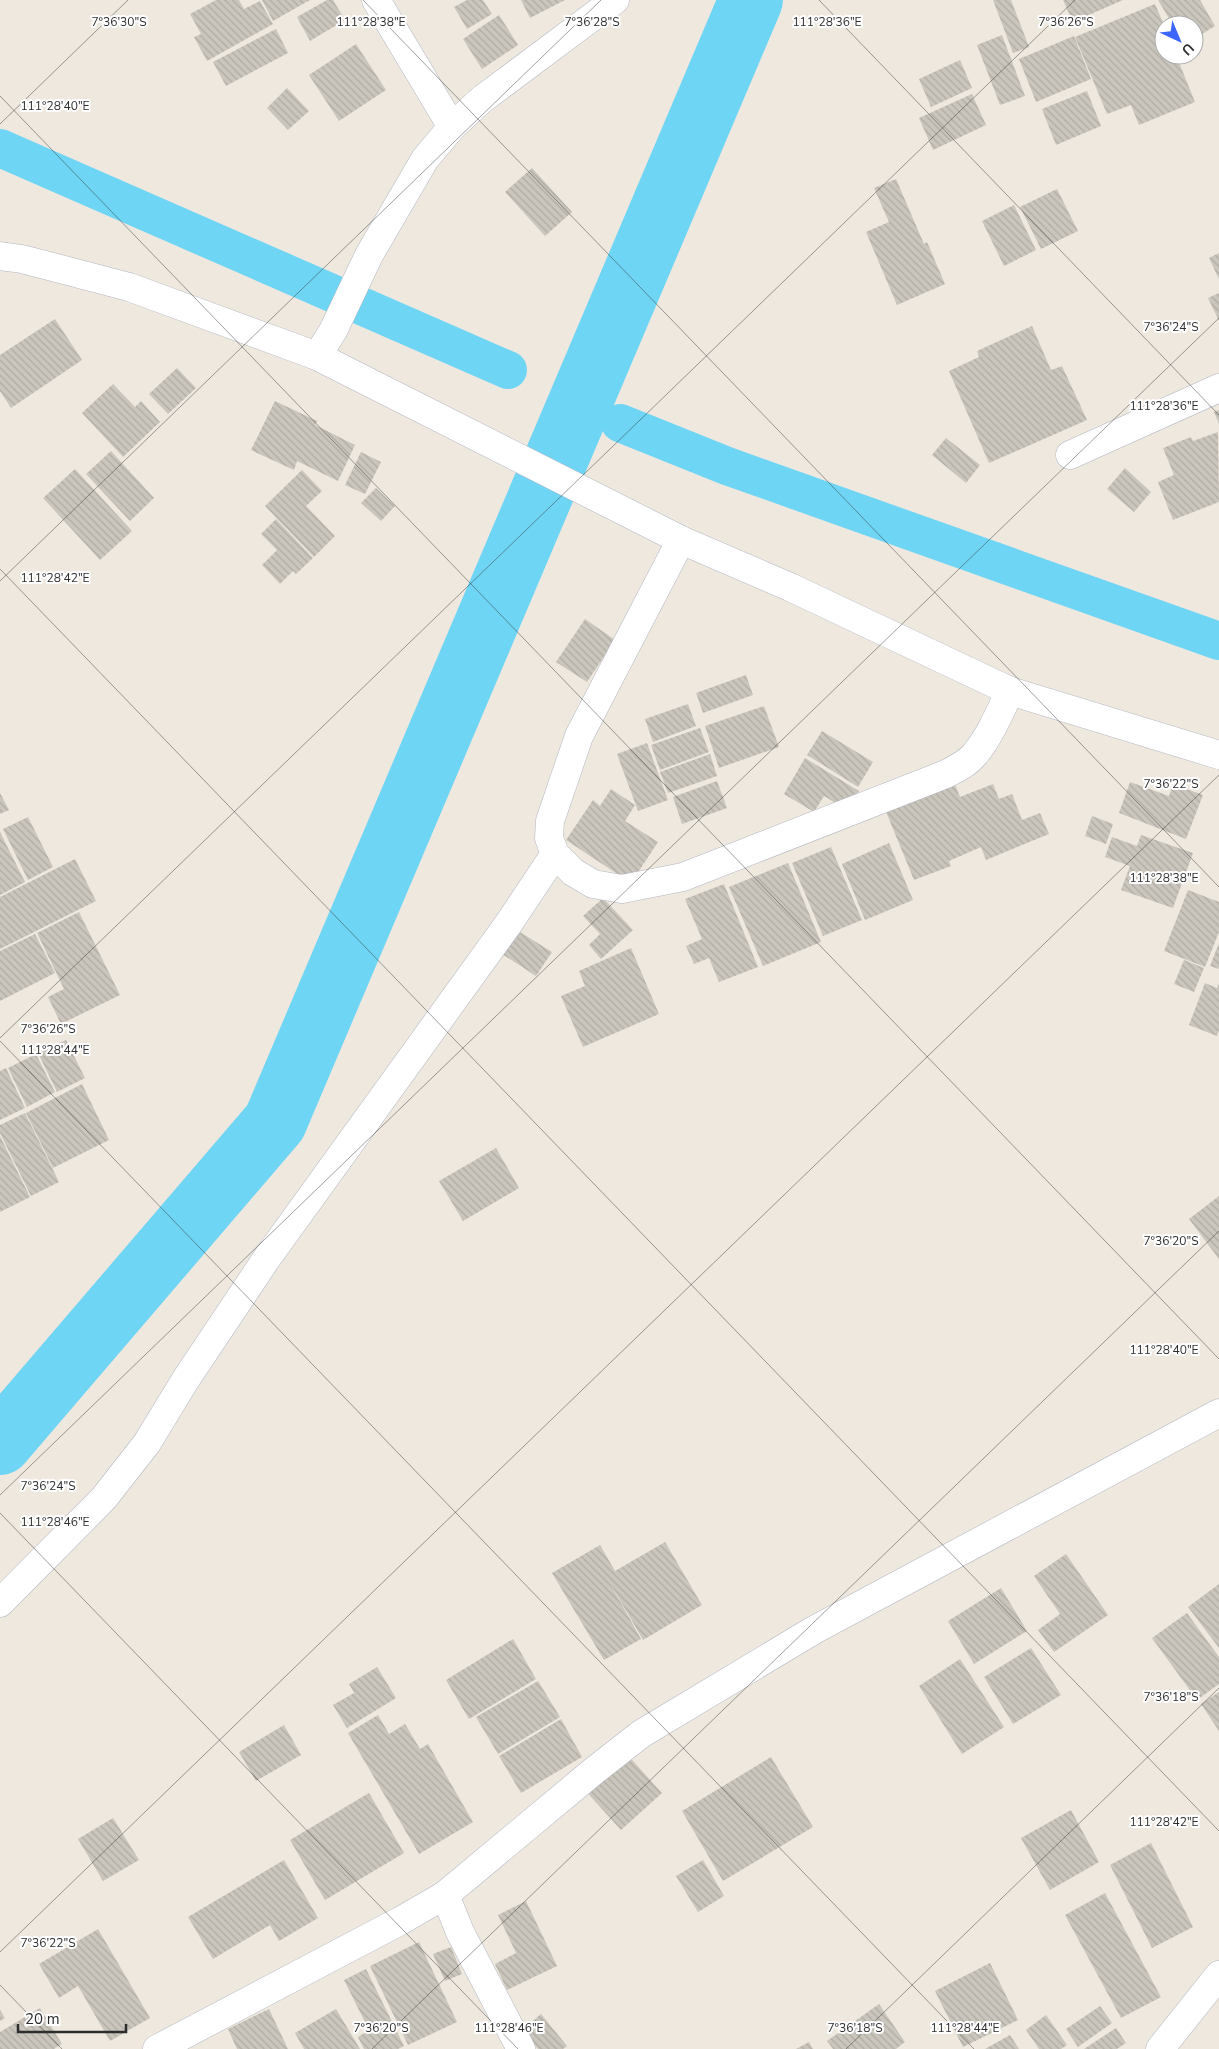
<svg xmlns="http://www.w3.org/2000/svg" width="1219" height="2049" font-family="'Nunito Sans',sans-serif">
  <defs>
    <pattern id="building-back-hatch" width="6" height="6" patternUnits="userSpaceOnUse" patternTransform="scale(1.25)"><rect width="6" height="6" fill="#cbc6bd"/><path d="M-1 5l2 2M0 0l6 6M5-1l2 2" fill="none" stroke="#afaaa3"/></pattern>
  </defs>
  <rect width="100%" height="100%" fill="#efe8df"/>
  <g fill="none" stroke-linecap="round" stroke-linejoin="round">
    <!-- canal -->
    <g stroke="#6ed5f5" stroke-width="38">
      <polyline points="0,148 508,370"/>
      <polyline points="620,423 727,466 1219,641"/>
    </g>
    <!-- river -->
    <polyline stroke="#6ed5f5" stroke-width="64" points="0,1443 275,1122 751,0"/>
  </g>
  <!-- building -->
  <g fill="url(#building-back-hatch)">
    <polygon points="216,0 239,0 244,9 260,1 273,24 207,61 194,37 201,34 190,14"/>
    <polygon points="262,0 310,0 273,21"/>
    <polygon points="327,0 333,0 345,20 310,41 297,17"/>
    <polygon points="467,0 483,0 492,14 467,29 454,7"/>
    <polygon points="521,0 565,0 530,18"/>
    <polygon points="993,0 1011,0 1029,47 1013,53"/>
    <polygon points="1063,0 1123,0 1073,22"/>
    <polygon points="1158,0 1200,0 1215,26 1194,39 1194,25 1173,25"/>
    <polygon points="1155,4 1164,25 1164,55 1176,55 1195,102 1139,125 1131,105 1107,114 1075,37"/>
    <polygon points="499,15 518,45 482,69 463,39"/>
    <polygon points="276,29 288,53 226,86 213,62"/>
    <polygon points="1002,35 1025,96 1000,105 977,45"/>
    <polygon points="1074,36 1091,79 1036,102 1019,59"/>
    <polygon points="356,44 386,90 339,121 309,75"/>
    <polygon points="960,60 972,88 931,107 919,79"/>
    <polygon points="287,88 309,111 288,130 267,108"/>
    <polygon points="1087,91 1101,126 1056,145 1042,109"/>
    <polygon points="972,94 986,125 933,150 919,118"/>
    <polygon points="532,168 572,212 545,236 505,192"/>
    <polygon points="896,179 924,244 927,242 945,284 897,305 866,232 889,222 874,188"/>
    <polygon points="1057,189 1078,231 1041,249 1020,207"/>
    <polygon points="1014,205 1036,250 1004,266 982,221"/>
    <polygon points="1219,253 1219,279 1209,258"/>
    <polygon points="1219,293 1219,321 1208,298"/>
    <polygon points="55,319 82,360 11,408 0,391 0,355"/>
    <polygon points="1032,326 1051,370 1062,366 1087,420 989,463 949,371 979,357 977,351"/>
    <polygon points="177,368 196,388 168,414 149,394"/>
    <polygon points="113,384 135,407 141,401 160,422 123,457 82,413"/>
    <polygon points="275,401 317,421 315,425 355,445 338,481 297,461 294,470 251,450"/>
    <polygon points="1219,410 1219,424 1214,412"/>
    <polygon points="1218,432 1219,502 1173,520 1158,482 1174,475 1163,448 1191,437 1193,441"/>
    <polygon points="946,438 980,465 966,483 932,455"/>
    <polygon points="111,451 154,498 130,521 86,474"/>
    <polygon points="361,452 381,462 365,494 345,485"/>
    <polygon points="1125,468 1151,492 1134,512 1107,489"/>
    <polygon points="75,469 132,531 100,560 43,498"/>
    <polygon points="302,470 322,491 306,506 335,536 314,557 265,506"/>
    <polygon points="376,488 395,506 381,521 361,503"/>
    <polygon points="276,519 313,558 296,574 293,571 280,584 262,565 277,550 261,534"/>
    <polygon points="585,619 615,640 587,682 556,662"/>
    <polygon points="746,675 753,695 703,713 696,693"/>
    <polygon points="688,704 696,726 653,742 645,719"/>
    <polygon points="764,706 779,747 719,768 705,726"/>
    <polygon points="700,728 709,752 660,770 651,745"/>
    <polygon points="822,731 873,762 858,787 807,755"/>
    <polygon points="647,743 668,800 638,811 617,754"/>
    <polygon points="710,754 717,776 668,793 660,772"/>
    <polygon points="805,758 859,791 847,810 824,796 814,812 784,794"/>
    <polygon points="717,781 727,808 682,824 673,797"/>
    <polygon points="954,782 960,797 993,784 999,799 1012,794 1022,820 1040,813 1049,834 986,860 981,847 949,861 951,866 914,880 884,807"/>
    <polygon points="1130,782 1169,796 1173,784 1203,795 1186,839 1119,813"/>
    <polygon points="611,789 635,805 625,821 658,842 631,883 566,840 593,800 600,806"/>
    <polygon points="0,793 9,810 0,814"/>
    <polygon points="1092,816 1113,824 1106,844 1085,836"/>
    <polygon points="28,817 53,867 28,880 3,829"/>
    <polygon points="0,832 25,882 0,895"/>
    <polygon points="1141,835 1193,853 1173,908 1121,890 1130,866 1105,857 1112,837 1137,846"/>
    <polygon points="889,843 913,900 865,920 842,864"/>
    <polygon points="831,847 862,920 823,936 792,863"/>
    <polygon points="75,859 96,901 0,949 0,897"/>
    <polygon points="788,863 821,942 763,966 729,887"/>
    <polygon points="724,884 758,967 719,982 709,958 694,964 686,946 702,939 685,899"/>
    <polygon points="1188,890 1219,902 1219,932 1205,967 1164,951"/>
    <polygon points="603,898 633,930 601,959 589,945 600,934 583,916"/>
    <polygon points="79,912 120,995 61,1024 48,997 64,989 37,933"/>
    <polygon points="515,929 552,952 536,976 499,952"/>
    <polygon points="35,934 55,973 0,1001 0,951"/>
    <polygon points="1219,943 1219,969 1210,966"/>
    <polygon points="631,948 659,1014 583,1047 561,996 585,986 579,971"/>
    <polygon points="1184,960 1204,968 1194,992 1174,984"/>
    <polygon points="1205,983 1217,988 1219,984 1219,1030 1217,1036 1189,1025"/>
    <polygon points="66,1040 85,1078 57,1092 38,1053"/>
    <polygon points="36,1054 55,1092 27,1107 8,1068"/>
    <polygon points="6,1068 25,1108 0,1120 0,1071"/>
    <polygon points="82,1084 109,1140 53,1168 26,1113"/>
    <polygon points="25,1113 59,1182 31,1196 0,1133 0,1125"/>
    <polygon points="0,1136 30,1197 0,1212"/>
    <polygon points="496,1148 519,1188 463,1221 439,1181"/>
    <polygon points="1219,1196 1219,1259 1189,1219"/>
    <polygon points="665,1542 702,1605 643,1640 606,1576 641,1639 604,1660 552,1573 600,1545 615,1571"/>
    <polygon points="1066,1554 1108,1615 1054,1652 1038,1630 1060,1614 1034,1576"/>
    <polygon points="1219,1584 1219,1648 1188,1607"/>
    <polygon points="1001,1588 1027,1631 974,1664 948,1621"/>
    <polygon points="1187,1613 1219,1657 1219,1684 1197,1700 1152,1638"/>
    <polygon points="513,1639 536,1679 469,1719 446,1680"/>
    <polygon points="1031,1648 1061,1695 1013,1724 984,1677"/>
    <polygon points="960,1659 1004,1727 962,1754 919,1686"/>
    <polygon points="377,1667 396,1698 347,1728 333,1705 354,1693 349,1684"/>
    <polygon points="538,1681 560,1717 498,1754 476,1717"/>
    <polygon points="1219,1692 1219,1731 1201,1704"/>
    <polygon points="378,1715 389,1734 405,1724 420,1749 428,1744 473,1822 419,1854 348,1733"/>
    <polygon points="561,1719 582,1757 521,1793 499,1756"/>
    <polygon points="284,1725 301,1755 256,1781 239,1752"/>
    <polygon points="624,1751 662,1793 621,1830 583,1788"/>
    <polygon points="771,1757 813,1827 723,1881 682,1811"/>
    <polygon points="369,1793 404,1853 325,1900 290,1840"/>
    <polygon points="1071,1810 1099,1862 1050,1890 1021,1838"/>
    <polygon points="113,1818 139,1860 103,1881 78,1839"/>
    <polygon points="1151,1843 1193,1927 1152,1948 1110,1865"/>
    <polygon points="284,1860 318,1918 279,1941 270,1925 213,1959 188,1917"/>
    <polygon points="703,1860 724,1896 698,1912 676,1876"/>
    <polygon points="1105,1893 1161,1997 1121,2018 1065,1915"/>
    <polygon points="526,1901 557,1966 507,1990 495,1964 516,1953 498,1915"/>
    <polygon points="98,1929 150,2018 110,2041 78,1986 59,1998 39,1964"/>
    <polygon points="419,1942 457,2022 408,2045 370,1966"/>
    <polygon points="451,1947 462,1974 445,1981 433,1954"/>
    <polygon points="990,1963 1018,2020 963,2047 935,1991"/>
    <polygon points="366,1969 404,2046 398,2049 364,2049 358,2037 369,2030 344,1980"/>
    <polygon points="879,2004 905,2042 896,2049 833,2049 827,2041"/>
    <polygon points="1100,2006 1112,2023 1078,2047 1066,2029"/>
    <polygon points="40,2008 62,2044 54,2049 0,2049 0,2032"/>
    <polygon points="269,2009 288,2049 237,2049 228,2029"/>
    <polygon points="336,2009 360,2049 304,2049 295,2033"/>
    <polygon points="0,2010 5,2018 0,2021"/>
    <polygon points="541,2014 567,2046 563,2049 538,2049 522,2030"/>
    <polygon points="1046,2015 1067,2045 1061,2049 1039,2049 1026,2030"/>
    <polygon points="1116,2028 1126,2043 1117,2049 1084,2049"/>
    <polygon points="1010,2035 1019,2049 985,2049"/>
    <polygon points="809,2042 813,2049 796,2049"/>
  </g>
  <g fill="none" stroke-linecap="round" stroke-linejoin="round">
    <defs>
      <g id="street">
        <polyline points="376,0 452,127"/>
        <polyline points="317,356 333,331 369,255 425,159 452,127 481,100 615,0"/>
        <polyline points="1070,455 1219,388"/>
        <path d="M 681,540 L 579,736 L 550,821 L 549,838 L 555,854 L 573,872 L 593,884 L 622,889 L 683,877 L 946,774 C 956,769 968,763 975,754 C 990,736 1000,712 1010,691"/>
        <polyline points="0,1603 104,1498 147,1443 186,1379 267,1258 509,923 555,854"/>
        <polyline points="445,1895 460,1932 521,2049"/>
        <polyline points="157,2049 400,1921 445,1895 595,1770 641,1734 814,1630 1219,1413"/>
        <polyline points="1160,2049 1219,1975"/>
      </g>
      <polyline id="secondary" points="0,256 22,259 129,287 317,356 681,540 790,587 1010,691 1219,755"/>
    </defs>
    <!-- street casing -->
    <use href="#street" stroke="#b3b6c1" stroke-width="29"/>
    <!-- secondary casing -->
    <use href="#secondary" stroke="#b3b6c1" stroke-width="29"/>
    <!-- street -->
    <use href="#street" stroke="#fff" stroke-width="28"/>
    <!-- secondary -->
    <use href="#secondary" stroke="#fff" stroke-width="28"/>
  </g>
  <!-- ticks -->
  <path fill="none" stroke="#2d2d2d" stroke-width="1" stroke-opacity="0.45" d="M 363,0 L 1219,887M 819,0 L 1219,415M 0,96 L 1219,1359M 0,124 L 128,0M 0,569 L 1219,1831M 0,581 L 601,0M 0,1038 L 1075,0M 0,1041 L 974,2049M 0,1495 L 1219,318M 0,1513 L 518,2049M 0,1952 L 1219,775M 0,1985 L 62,2049M 372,2049 L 1219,1231M 846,2049 L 1219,1688"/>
  <g font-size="12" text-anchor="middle" fill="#2d2d2d" stroke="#fff" stroke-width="4" stroke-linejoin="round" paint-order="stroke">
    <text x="119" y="26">7°36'30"S</text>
    <text x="592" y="26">7°36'28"S</text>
    <text x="1066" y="26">7°36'26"S</text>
    <text x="371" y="26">111°28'38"E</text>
    <text x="827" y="26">111°28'36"E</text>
    <text x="55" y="110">111°28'40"E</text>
    <text x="1171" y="331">7°36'24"S</text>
    <text x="1164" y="410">111°28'36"E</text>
    <text x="55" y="582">111°28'42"E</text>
    <text x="1171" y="788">7°36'22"S</text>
    <text x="1164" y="882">111°28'38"E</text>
    <text x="48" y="1033">7°36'26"S</text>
    <text x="55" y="1054">111°28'44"E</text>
    <text x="1171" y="1245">7°36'20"S</text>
    <text x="1164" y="1354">111°28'40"E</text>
    <text x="48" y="1490">7°36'24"S</text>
    <text x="55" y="1526">111°28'46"E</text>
    <text x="1171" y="1701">7°36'18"S</text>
    <text x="1164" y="1826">111°28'42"E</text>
    <text x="48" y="1947">7°36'22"S</text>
    <text x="509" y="2032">111°28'46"E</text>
    <text x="965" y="2032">111°28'44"E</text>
    <text x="381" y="2032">7°36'20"S</text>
    <text x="855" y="2032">7°36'18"S</text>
  </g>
  <!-- north arrow -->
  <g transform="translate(1179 40) rotate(136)"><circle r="24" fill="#ffffff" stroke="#ababab"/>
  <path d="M0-4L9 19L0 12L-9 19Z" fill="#3c66ff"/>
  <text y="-8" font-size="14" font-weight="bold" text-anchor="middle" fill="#2d2d2d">U</text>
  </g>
  <!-- scale -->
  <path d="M18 2024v8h108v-8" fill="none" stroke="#2d2d2d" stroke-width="2.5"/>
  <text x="25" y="2024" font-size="15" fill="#2d2d2d" stroke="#ffffff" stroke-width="4" paint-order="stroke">20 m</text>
</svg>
